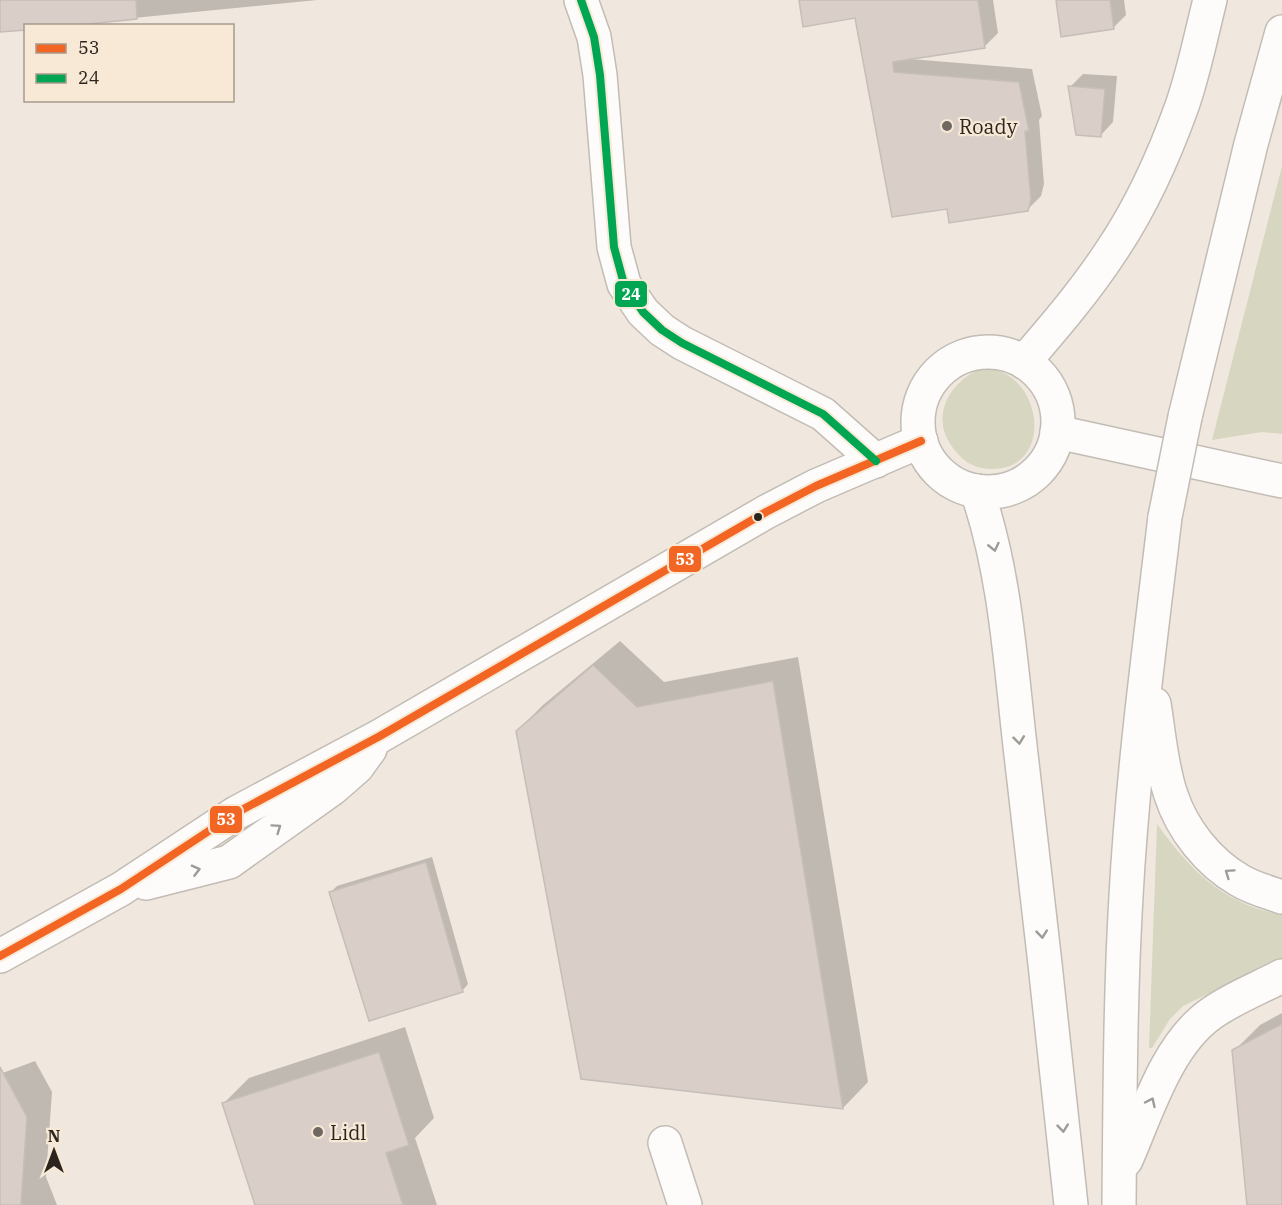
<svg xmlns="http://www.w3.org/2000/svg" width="1282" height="1205" font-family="'IBM Plex Serif',serif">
  <rect width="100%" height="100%" fill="#f0e8df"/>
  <!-- green -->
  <g fill="#d7d6c0">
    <polygon points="1282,166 1282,434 1262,432 1212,440"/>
    <path d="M 982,368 C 989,369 997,369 1004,373 C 1045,394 1048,469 992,469 C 973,469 961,460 951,445 C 930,414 951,381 982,368 Z"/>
    <path d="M 1157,824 C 1191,871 1223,904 1282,915 L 1282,958 L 1183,1006 L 1170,1019 L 1152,1048 L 1149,1048 Z"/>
  </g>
  <!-- shadow -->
  <g fill="#0003">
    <polygon points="0,0 317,0 52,26 26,26 0,30"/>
    <polygon points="800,0 993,0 998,33 984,47 910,59 1032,69 1042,116 1039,120 1044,184 1041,196 1028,209 948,207 856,16"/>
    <polygon points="1057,0 1124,0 1126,15 1113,28"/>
    <polygon points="1083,74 1117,76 1113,122 1100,136 1070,87"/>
    <polygon points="620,641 664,682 798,657 868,1082 843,1108 582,1078 517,731 543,705"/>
    <polygon points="432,857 468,984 462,991 331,892 337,886"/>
    <polygon points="1282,1013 1282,1205 1249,1205 1234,1051 1260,1025"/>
    <polygon points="405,1027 434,1118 415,1138 437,1205 256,1205 223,1104 249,1078"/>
    <polygon points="35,1061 52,1092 46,1177 57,1205 0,1205 0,1074"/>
  </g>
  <!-- building -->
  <g fill="#d9cec8" stroke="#c6beb8" stroke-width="1.5">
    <polygon points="0,0 136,0 137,19 68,26 26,26 26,30 0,32"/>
    <polygon points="799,0 978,0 985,48 893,62 894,72 1019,82 1029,131 1025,131 1031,199 1028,211 949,223 947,209 892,217 855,18 803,27"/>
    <polygon points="1056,0 1110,0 1114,29 1061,37"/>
    <polygon points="1068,86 1105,89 1101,137 1076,135"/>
    <polygon points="593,665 637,707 773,681 843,1109 581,1079 516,731"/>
    <polygon points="426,862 463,992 369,1021 329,892"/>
    <polygon points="1282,1024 1282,1205 1247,1205 1232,1050"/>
    <polygon points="379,1052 409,1145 386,1153 403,1205 255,1205 222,1103"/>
    <polygon points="0,1067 27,1117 21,1205 0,1205"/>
  </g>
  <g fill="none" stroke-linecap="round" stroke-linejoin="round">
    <defs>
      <g id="minor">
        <polyline points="581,0 594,37 600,75 614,247 624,284 643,312 662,330 682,343 823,414 876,461"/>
        <polyline points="665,1143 685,1205"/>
      </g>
      <path id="tertiary" d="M 1024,362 C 1055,326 1086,290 1112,250 C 1141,207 1164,156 1182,106 C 1194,72 1201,35 1210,0"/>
      <g id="secondary">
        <circle cx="988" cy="422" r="70"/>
        <polyline points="1057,432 1282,481"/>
        <polyline points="146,883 229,862 333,788 357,767 370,749"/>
        <polyline points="0,956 121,889 236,813 380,736 766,512 816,486 921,441"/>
      </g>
      <g id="primary">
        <polyline points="1185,417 1251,144 1282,32"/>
        <path d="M 977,491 C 1007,578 1011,673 1022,763 C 1039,910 1056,1058 1071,1205"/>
        <path d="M 1154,704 C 1159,734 1161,766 1171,795 C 1182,829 1208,862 1239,880 C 1252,888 1267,892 1282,897"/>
        <path d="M 1126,1160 C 1147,1112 1167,1044 1212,1013 C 1233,998 1259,988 1282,976"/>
        <path d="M 1119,1205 C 1120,1102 1120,999 1126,896 C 1133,769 1150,643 1165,517"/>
      </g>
    </defs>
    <!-- minor casing -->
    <use href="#minor" stroke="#c2bcb5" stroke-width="36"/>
    <!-- tertiary casing -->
    <use href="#tertiary" stroke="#c2bcb5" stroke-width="36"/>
    <!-- secondary casing -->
    <use href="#secondary" stroke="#c2bcb5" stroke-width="36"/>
    <!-- primary casing -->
    <use href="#primary" stroke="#c2bcb5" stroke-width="36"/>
    <!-- minor -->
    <use href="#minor" stroke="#fdfcfa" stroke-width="33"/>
    <!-- tertiary -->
    <use href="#tertiary" stroke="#fdfcfa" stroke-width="33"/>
    <!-- secondary -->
    <use href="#secondary" stroke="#fdfcfa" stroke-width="33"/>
    <!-- primary -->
    <use href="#primary" stroke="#fdfcfa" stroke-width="33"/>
    <defs>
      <polyline id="primary-bridge" points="1165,517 1185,417"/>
    </defs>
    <!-- primary-bridge casing -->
    <use href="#primary-bridge" stroke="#c2bcb5" stroke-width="36" stroke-linecap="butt"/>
    <!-- primary-bridge -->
    <use href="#primary-bridge" stroke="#fdfcfa" stroke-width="33"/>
    <defs>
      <polyline id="bus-1" points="0,956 121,889 236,813 380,736 766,512 816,486 921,441"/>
      <polyline id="bus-2" points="581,0 594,37 600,75 614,247 624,284 643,312 662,330 682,343 823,414 876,461"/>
    </defs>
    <!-- bus-1 casing -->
    <use href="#bus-1" stroke="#f8e9d7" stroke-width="12"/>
    <!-- bus-2 casing -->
    <use href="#bus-2" stroke="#f8e9d7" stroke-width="12"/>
    <!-- bus-1 -->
    <use href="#bus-1" stroke="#f26522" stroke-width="8"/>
    <!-- bus-2 -->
    <use href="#bus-2" stroke="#00a651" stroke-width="8"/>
  </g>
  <!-- one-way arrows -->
  <defs><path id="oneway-chevron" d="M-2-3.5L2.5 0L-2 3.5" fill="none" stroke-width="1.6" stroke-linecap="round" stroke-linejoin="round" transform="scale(1.5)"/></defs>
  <g stroke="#9e9b97">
    <use href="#oneway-chevron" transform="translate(994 547) rotate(77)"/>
    <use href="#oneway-chevron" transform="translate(1019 740) rotate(83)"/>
    <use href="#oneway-chevron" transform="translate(277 828) rotate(-35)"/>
    <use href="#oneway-chevron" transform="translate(196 870) rotate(-14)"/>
    <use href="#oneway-chevron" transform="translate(1229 873) rotate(-145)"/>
    <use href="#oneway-chevron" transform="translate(1042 934) rotate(84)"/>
    <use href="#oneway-chevron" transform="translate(1151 1102) rotate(-65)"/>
    <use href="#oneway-chevron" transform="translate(1063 1128) rotate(84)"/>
  </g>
  <!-- markers -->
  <g fill="#706962" stroke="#f8e9d7" stroke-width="2">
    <circle cx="947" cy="126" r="6"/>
    <circle cx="318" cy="1132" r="6"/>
  </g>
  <circle fill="#2b251e" stroke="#f8e9d7" stroke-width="2" cx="758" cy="517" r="5"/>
  <g text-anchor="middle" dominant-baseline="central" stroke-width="4.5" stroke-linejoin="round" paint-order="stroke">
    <!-- poi labels -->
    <g font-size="20" fill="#2b251e" stroke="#f8e9d7" text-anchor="start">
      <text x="959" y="126">Roady</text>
      <text x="330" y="1132">Lidl</text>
    </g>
  </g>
  <g stroke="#f8e9d7" stroke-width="2">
    <rect x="614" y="280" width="34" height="28" rx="6" fill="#00a651"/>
    <rect x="668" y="545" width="34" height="28" rx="6" fill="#f26522"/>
    <rect x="209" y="805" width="34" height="29" rx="6" fill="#f26522"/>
  </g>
  <g font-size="16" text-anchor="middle" font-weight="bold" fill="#fff">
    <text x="631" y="300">24</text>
    <text x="685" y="565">53</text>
    <text x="226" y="825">53</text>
  </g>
  <!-- legend -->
  <rect x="24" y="24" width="210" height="78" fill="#f8e9d7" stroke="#a69b8d" stroke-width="1.5"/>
  <rect x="36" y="44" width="30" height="9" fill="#f26522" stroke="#a69b8d" stroke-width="1.5"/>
  <text x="78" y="54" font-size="18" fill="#2b251e">53</text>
  <rect x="36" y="74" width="30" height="9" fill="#00a651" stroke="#a69b8d" stroke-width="1.5"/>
  <text x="78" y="84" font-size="18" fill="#2b251e">24</text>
  <!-- north arrow -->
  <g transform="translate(54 1151)" stroke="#f8e9d7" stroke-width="4.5" paint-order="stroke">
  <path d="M0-4.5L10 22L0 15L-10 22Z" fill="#2b251e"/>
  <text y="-9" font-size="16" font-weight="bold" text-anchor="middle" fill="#2b251e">N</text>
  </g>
</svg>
